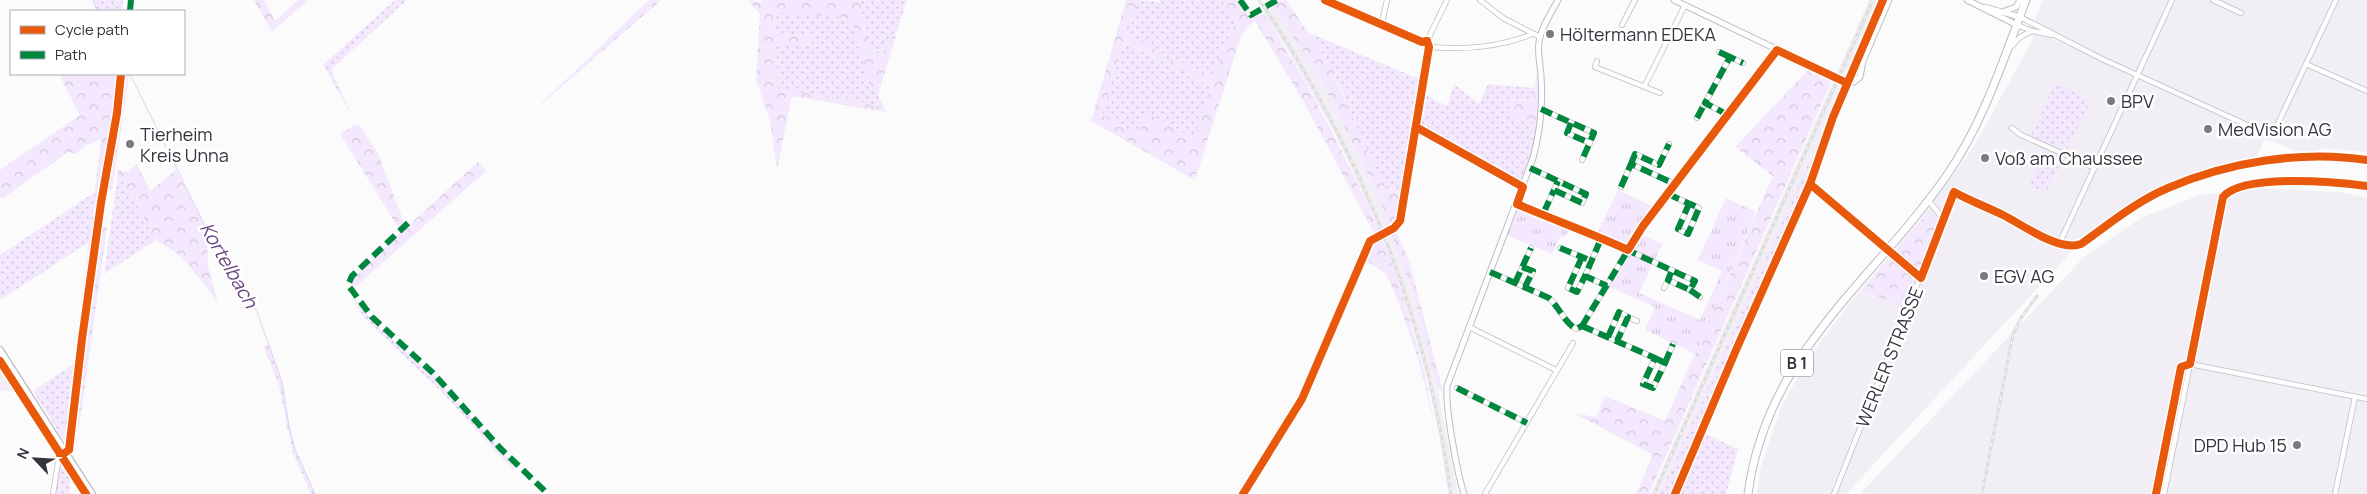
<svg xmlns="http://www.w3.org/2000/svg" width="2367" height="494" font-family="Manrope,sans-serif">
  <defs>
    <pattern id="grass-dots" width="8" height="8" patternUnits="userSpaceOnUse" patternTransform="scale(1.25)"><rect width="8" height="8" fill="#f3e8fd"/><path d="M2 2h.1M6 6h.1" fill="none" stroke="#d1c7da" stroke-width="1.8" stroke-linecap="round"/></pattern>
    <pattern id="forest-crowns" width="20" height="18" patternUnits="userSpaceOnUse" patternTransform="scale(1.25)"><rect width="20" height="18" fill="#f3e8fd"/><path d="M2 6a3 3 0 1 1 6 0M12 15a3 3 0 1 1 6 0" fill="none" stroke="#d1c7da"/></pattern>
    <pattern id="park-tufts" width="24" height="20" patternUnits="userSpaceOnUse" patternTransform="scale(1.25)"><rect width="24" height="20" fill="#f3e8fd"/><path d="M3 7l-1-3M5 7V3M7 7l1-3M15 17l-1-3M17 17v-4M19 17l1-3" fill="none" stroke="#d1c7da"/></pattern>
  </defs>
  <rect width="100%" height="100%" fill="#fbfbfb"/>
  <!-- built -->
  <g fill="#f1eef5">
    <polygon points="1869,0 1880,0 1827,122 1660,494 1651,494"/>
    <polygon points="2042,0 2367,0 2367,152 2322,148 2313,153 2295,151 2275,142 2264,140 2257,157 2205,170 2152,190 2108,217 2070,253 1846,494 1757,494 1760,469 1780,410 1808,358 1850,303 1920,220 1973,148 2033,39 2032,28"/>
    <polygon points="1273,6 1319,76 1373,185 1391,228 1430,351 1458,494 1448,494 1440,440 1427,377 1399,282 1380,231 1335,134 1286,47 1263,13"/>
    <polygon points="2254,188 2341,192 2367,198 2367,494 1860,494 2084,257 2141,218 2200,195"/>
    <polygon points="0,363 20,392 0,391"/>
  </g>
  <!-- grass -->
  <g fill="url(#grass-dots)">
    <polygon points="93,0 123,0 122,11 97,11"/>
    <polygon points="395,0 407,0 333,68 332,72 351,114 323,65"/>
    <path d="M 861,0 L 907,0 L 901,19 L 886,50 L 869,49 C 867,32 860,16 861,0 Z"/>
    <polygon points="1138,0 1160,2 1160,0 1222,0 1236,21 1212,77 1172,58 1169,64 1211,87 1194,139 1146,113 1139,135 1101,115 1124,42 1164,62 1167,56 1127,34"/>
    <polygon points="774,11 851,18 856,32 870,88 878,95 886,112 864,103 778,89 776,43 810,46 813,40 809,36 775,32"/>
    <polygon points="1307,32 1424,81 1422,93 1447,106 1454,84 1479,104 1488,84 1535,88 1534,100 1511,99 1533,120 1531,145 1536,147 1523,187 1416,127 1403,196 1385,187 1345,102 1344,94"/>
    <polygon points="2055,83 2091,101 2067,150 2031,135"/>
    <polygon points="1827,122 1826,132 1808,185 1673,494 1660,494"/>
    <polygon points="2044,149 2063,158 2046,193 2029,185"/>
    <polygon points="117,180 125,183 156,240 104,274"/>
    <polygon points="95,192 89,242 0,300 0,255"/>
    <polygon points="350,294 380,329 433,374 516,467 513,470 442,392 365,319"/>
    <polygon points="269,344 282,382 289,426 295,449 315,494 311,494 292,451 279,386 264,347"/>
    <polygon points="74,364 66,419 60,434 33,391"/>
    <polygon points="1702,432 1738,449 1726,494 1677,494"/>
    <polygon points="60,456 77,480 70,480 69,494 53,494"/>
  </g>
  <!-- forest -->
  <g fill="url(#forest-crowns)">
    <polygon points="254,0 264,0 275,21 298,0 308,0 272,32"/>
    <polygon points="649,0 661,0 529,115"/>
    <path d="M 748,0 L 761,2 L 763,0 L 861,0 C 860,16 867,32 869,49 L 878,51 L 886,50 L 901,19 L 878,95 L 870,88 L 856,32 L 850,18 L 774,12 L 775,32 L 809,36 L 813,39 L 810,46 L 776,44 L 778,89 L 865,103 L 886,112 L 792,96 L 777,169 L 770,121 L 756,80 L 760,14 Z"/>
    <path d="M 1126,0 L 1138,0 L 1127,34 L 1167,56 L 1164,62 L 1124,42 L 1102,115 L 1139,135 L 1145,112 L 1194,139 L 1211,87 L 1169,64 L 1172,58 L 1212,76 L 1236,21 L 1222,0 L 1236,0 L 1251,18 L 1263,13 C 1309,82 1345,156 1380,231 L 1375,235 L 1306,106 L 1255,21 L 1247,27 L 1240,39 L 1195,180 L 1091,121 Z"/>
    <path d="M 1286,0 L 1332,67 C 1331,80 1343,89 1345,102 L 1385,187 L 1403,196 L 1399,218 L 1391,228 L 1373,185 L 1319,76 L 1273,6 L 1278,1 Z"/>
    <polygon points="1811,67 1833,78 1649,494 1636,494 1653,455 1574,413 1596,417 1605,396 1665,421 1773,176 1735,147"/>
    <polygon points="59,74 129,74 112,190 103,190 99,206 99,226 107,227 79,428 70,428 68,446 60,434 66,419 74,364 101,139 85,146 76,154 68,152 2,199 0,196 0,170 80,115"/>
    <polygon points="1536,76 1541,78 1536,147 1531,145 1533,120 1509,117 1510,99 1534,100"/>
    <polygon points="354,125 359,125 378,153 406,228 478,162 486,171 352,290 351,281 401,232 340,134"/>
    <polygon points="137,164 150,191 176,170 207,230 208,267 218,302 182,257 156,240 125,183 117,180 118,170 128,172"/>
    <polygon points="1929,211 1935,215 1938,222 1895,334 1891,332 1899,306 1864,290"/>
    <polygon points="1396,231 1408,257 1443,391 1438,390 1413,294 1391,232"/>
    <polygon points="1381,236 1399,282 1425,375 1433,418 1419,362 1397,298 1386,274 1364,259 1370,243"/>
  </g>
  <!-- park -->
  <g fill="url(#park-tufts)">
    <polygon points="1618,190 1656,208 1627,246 1598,232"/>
    <polygon points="1726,198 1756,212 1695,354 1645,330 1655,307 1610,287 1642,235 1662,244 1639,293 1700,320 1722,271 1698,260"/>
    <polygon points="1519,207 1568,230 1566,236 1560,237 1552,254 1507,235"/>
  </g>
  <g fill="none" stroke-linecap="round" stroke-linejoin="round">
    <!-- stream -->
    <g stroke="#e3d0f5" stroke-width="1">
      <polyline points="93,0 97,11"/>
      <polyline points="127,74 131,76 207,230 220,244 257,312 282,382 289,426 295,449 315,494"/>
    </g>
    <defs>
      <g id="minor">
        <polyline points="1325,0 1422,42 1427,41"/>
        <polyline points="1480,0 1503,18 1540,37"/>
        <polyline points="2213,0 2241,13"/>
        <polyline points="2020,17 2102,59 2269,135 2274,132 2336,0"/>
        <polyline points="1382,23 1387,0"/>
        <polyline points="1622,25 1635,0"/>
        <polyline points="2017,25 2032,31 2052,35"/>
        <path d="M 1427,41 L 1429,47 C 1464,50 1498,48 1532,34"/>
        <polyline points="1427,41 1447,0"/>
        <polyline points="2008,50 2020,37 2032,31"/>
        <polyline points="1719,52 1730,57"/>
        <polyline points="1597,61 1595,67 1660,93"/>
        <polyline points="2306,64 2367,91"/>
        <polyline points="1645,85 1685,5"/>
        <polyline points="1541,109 1594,133 1582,160"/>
        <polyline points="1728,115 1705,103 1730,57 1743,63"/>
        <polyline points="1697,118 1705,103"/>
        <polyline points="1571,123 1567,133 1590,143"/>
        <polyline points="2012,128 2021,135 2095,168"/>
        <polyline points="1631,164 1635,154 1659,165 1669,144"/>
        <polyline points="1530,168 1586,194 1582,203 1554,190 1558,181"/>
        <polyline points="1621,187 1631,164 1675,184"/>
        <polyline points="1929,201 1944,220"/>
        <polyline points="1689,204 1678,229 1688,234 1699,208 1668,194 1777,50"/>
        <polyline points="1544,212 1554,190"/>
        <polyline points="1600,241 1585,276 1607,286"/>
        <polyline points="2060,242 2172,0"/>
        <polyline points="1560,248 1591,261"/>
        <polyline points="1582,257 1568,288 1577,292 1585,276"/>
        <polyline points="1522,267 1533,271 1525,287"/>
        <path d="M 1490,272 L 1549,298 C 1560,308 1563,321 1576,329 L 1582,326"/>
        <polyline points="1515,283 1531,248"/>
        <polyline points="1664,288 1668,280"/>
        <polyline points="1690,290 1700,297"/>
        <polyline points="1628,317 1637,321"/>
        <polyline points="1582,326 1628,250 1695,281 1690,290 1668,280 1672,270"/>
        <polyline points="1582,326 1655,358 1643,384 1653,388 1665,363 1655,358"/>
        <polyline points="1469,327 1556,370"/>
        <polyline points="1608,337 1619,312 1628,317 1617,341"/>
        <polyline points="1665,363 1673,344"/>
        <polyline points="1457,388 1527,423"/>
        <polyline points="53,494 58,463"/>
        <polyline points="1485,494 1573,343"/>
        <polyline points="1834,494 1954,192"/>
        <polyline points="2164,494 2190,364 2367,399"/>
        <polyline points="2335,494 2355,397"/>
      </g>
      <g id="tertiary">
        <polyline points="1674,0 1847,83 1854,82 1860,77 1863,61 1889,0"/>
        <polyline points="1967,0 2017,25"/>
        <polyline points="1984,7 2020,17"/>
        <polyline points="2005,11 2016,7 2020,0"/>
        <path d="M 1464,494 C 1457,472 1445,408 1447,386 L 1533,158 C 1540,132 1543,104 1541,77 C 1541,66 1537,54 1539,42 C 1541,28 1551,13 1558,0"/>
      </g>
      <polyline id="secondary" points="0,350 92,494"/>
      <path id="primary" d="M 1748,494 C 1767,352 1872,283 1947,175 C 1984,122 2003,60 2026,0"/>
    </defs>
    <!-- minor casing -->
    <use href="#minor" stroke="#bebcc1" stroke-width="6"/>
    <!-- tertiary casing -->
    <use href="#tertiary" stroke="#bebcc1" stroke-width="7"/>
    <!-- secondary casing -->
    <use href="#secondary" stroke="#bebcc1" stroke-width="8"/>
    <!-- primary casing -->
    <use href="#primary" stroke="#bebcc1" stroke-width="9"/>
    <!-- minor -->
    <use href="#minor" stroke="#fefefe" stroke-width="4.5"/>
    <!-- tertiary -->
    <use href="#tertiary" stroke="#fefefe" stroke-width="5"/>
    <!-- secondary -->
    <use href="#secondary" stroke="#fefefe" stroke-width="5.5"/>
    <!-- primary -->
    <use href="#primary" stroke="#fefefe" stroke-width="7"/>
    <defs>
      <g id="rail">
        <path d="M 1259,0 C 1283,33 1303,68 1322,103 C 1389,225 1432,356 1451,494"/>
        <polyline points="1654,494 1873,0"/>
        <polyline points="1982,494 2013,334 2021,318 2037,296"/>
      </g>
    </defs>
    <!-- rail casing -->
    <use href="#rail" stroke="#dcdcdd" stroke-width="3"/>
    <!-- rail -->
    <use href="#rail" stroke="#fff" stroke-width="1" stroke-dasharray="4" stroke-linecap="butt"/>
    <!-- quiet -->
    <g stroke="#00873e" stroke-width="6" stroke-dasharray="12 6" stroke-linecap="butt">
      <polyline points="1240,0 1251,15 1277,0"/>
      <polyline points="130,11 131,0"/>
      <polyline points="1719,52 1730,57"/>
      <polyline points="1541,109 1594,133 1582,160"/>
      <polyline points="1728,115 1705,103 1730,57 1743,63"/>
      <polyline points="1697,118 1705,103"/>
      <polyline points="1571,123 1567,133 1590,143"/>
      <polyline points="1631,164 1635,154 1659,165 1669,144"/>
      <polyline points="1530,168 1586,194 1582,203 1554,190 1558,181"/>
      <polyline points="1621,187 1631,164 1675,184"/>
      <polyline points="1668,194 1699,208 1688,234 1678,229 1689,204"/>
      <polyline points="1544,212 1554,190"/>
      <polyline points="408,223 352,276 348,285 372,317 433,373 501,449 548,494"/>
      <polyline points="1600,241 1585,276 1607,286"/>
      <polyline points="1560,248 1587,259"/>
      <polyline points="1625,249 1695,281 1690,290 1668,280 1672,270"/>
      <polyline points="1582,257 1568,288 1577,292 1585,276"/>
      <polyline points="1522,267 1533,271 1525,287"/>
      <path d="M 1490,272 L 1549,298 C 1560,308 1563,321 1576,329 L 1582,326"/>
      <polyline points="1515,283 1531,248"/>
      <polyline points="1690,290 1700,297"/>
      <polyline points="1582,326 1630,247"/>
      <polyline points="1582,326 1655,358 1643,384 1653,388 1665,363 1655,358"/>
      <polyline points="1608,337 1619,312 1628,317 1617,341"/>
      <polyline points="1665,363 1673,344"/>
      <polyline points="1457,388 1527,423"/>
    </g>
    <defs>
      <g id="cycleway">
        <polyline points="1325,0 1422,42 1427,41"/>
        <path d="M 1416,127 L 1523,187 L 1517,204 C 1554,220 1591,233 1628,250 L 1643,226 L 1777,50 L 1847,83"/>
        <path d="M 1810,184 L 1921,278 L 1954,192 C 1970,201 1987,207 2003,215 C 2023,225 2059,252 2081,244 C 2109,224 2137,201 2168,188 C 2228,162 2302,150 2367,160"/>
        <polyline points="0,361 86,494"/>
        <polyline points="60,456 69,450 82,339 101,203 117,113 121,74"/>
        <polyline points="1243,494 1302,399 1370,241 1394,228 1400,221 1429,47 1427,41"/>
        <polyline points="1675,494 1736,350 1810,184 1833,117 1883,0"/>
        <path d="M 2156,494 L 2181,367 L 2190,364 L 2223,197 C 2243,173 2337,182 2367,186"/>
      </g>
    </defs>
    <!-- cycleway casing -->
    <use href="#cycleway" stroke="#fff" stroke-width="11"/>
    <!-- cycleway -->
    <use href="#cycleway" stroke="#e8590c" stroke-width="8"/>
  </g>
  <!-- markers -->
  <g fill="#7c7880" stroke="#fff" stroke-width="2">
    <circle cx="1550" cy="34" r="5"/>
    <circle cx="2111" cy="101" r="5"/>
    <circle cx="2208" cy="129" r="5"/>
    <circle cx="130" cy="144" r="5"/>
    <circle cx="1985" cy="158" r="5"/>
    <circle cx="1984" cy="276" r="5"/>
    <circle cx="2297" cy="445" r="5"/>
  </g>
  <g text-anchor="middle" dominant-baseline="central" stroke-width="5" stroke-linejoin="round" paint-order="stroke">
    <!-- shield labels -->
    <rect fill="#fff" stroke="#747077" stroke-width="1" x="1781" y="349.5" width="32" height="27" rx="4"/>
    <g font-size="16" font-weight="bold" fill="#38323d">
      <text x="1797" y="363">B 1</text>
    </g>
    <!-- poi labels -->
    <g font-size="18" fill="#38323d" stroke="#fff" text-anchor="start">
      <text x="1560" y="34">Höltermann EDEKA</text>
      <text x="2121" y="101">BPV</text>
      <text x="2218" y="129">MedVision AG</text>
      <text x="140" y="134">Tierheim<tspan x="140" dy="21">Kreis Unna</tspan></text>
      <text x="1995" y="158">Voß am Chaussee</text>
      <text x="1994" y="276">EGV AG</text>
      <text x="2287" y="445" text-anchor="end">DPD Hub 15</text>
    </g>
    <!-- street labels -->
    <g font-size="18" fill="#38323d" stroke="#fff">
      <text transform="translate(1889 357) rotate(-68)">WERLER STRASSE</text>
    </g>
    <!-- water labels -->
    <g font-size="19" font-style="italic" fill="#694584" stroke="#fff">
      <text transform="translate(229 265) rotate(60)">Kortelbach</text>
    </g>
  </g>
  <!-- legend -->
  <rect x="10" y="10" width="175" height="65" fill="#ffffff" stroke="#afadb1"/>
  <rect x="20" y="26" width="25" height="8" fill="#e8590c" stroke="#afadb1"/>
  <text x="55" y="35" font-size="15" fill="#38323d">Cycle path</text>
  <rect x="20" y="51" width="25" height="8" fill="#00873e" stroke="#afadb1"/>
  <text x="55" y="60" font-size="15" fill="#38323d">Path</text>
  <!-- north arrow -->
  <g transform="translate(35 459) rotate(295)" stroke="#ffffff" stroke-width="4" paint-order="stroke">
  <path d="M0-4L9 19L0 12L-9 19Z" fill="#38323d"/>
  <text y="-8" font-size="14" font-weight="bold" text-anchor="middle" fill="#38323d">N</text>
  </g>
</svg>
